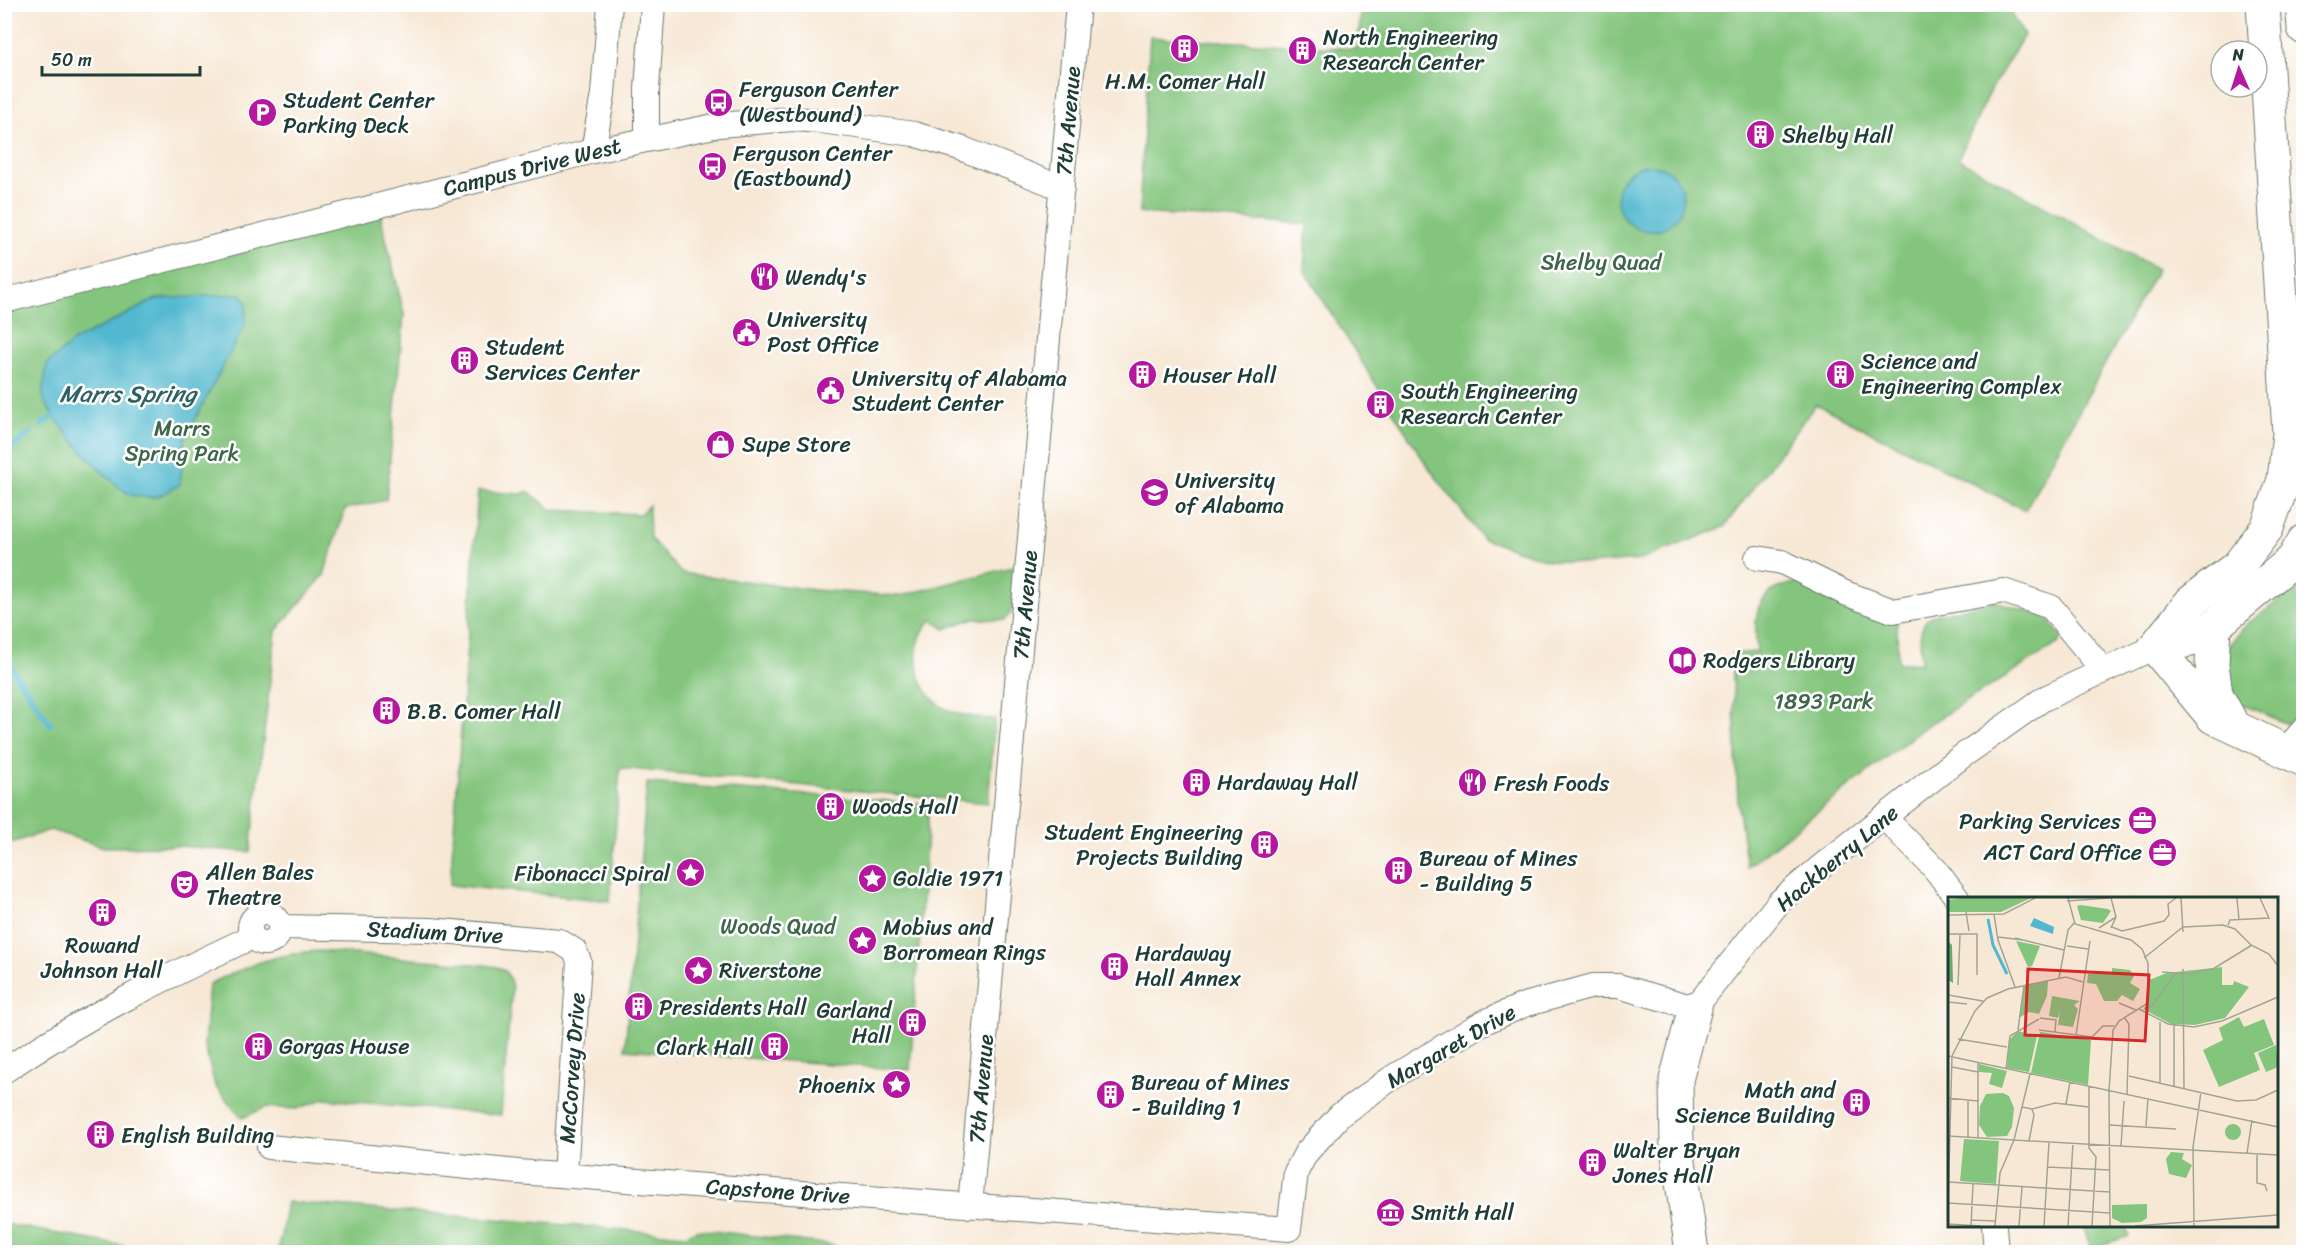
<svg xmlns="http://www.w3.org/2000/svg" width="2308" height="1257" font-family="Sriracha,sans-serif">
  <rect width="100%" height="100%" fill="#fff"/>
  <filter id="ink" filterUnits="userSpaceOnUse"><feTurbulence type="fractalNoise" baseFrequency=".0167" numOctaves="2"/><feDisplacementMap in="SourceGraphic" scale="12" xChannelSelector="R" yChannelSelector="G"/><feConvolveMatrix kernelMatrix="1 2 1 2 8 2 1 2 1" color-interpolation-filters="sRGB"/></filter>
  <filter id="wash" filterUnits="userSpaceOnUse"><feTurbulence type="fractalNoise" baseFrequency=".008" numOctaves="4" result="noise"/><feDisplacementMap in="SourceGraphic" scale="24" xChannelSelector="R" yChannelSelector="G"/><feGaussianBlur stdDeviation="1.35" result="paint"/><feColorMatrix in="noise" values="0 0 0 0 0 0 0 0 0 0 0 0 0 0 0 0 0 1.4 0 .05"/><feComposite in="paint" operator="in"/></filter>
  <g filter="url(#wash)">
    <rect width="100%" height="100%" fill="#f7e8d5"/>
    <!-- green -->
    <g fill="#83c57d" stroke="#518158" stroke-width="1.5">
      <polygon points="1362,4 2005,5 2024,35 1992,88 1958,159 2157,269 2025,510 1816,404 1724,527 1640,560 1589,564 1548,560 1483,539 1426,464 1304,270 1307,224 1139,213 1150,37 1357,49"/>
      <polygon points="378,205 404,314 386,500 345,509 324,575 276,631 250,852 180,846 104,847 50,830 5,845 5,301"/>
      <path d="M 478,491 L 521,494 L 528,491 L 552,510 L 640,514 L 649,505 L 650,538 L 681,573 L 815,590 L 900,596 L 1016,566 L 1011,613 L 1005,620 L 971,619 L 945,629 L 932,620 C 907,643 914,687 941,706 C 955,716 978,717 995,719 L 988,803 L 620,768 L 610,901 L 450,885 Z"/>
      <polygon points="2303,570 2303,731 2232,700 2223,652 2246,625 2293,590"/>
      <path d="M 1796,583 L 1809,586 L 1857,611 L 1897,621 L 1898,663 L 1921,663 C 1921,647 1916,626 1931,616 L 1995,601 L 2046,617 L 2062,637 L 2059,643 L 1926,726 L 1747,867 L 1738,804 L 1732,654 L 1757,652 C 1754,616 1753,590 1796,583 Z"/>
      <polygon points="647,783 929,804 910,1070 625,1049"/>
      <path d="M 319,951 L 484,965 C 502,967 508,968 512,987 L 501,1115 L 324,1099 L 297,1109 L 266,1107 L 242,1118 L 215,1086 L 204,1044 L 209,984 C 248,966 275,953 319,951 Z"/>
      <polygon points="287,1202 686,1235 696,1230 704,1230 833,1245 849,1252 278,1252"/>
      <polygon points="5,1224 156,1252 5,1252"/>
      <polygon points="2083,1226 2125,1226 2129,1236 2091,1248"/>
    </g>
    <!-- water -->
    <g fill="#51b8cf" stroke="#387a82" stroke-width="1.5">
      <circle cx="1650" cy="198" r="33"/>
      <path d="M 241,294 L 247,303 L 245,324 L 185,439 L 180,484 C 161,496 156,501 132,495 C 116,491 44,413 43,396 C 42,386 46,374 47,364 L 74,341 L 156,299 Z"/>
    </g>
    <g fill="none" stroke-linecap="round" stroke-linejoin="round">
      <!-- stream -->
      <g stroke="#51b8cf" stroke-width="6">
        <polyline points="42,425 53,417"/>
        <polyline points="4,471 12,447 31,433"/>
        <polyline points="4,652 12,669 50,724"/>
      </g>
    </g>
  </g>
  <g filter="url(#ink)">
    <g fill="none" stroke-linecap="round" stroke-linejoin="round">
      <defs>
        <g id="street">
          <polyline points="647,138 647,89 653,4"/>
          <polyline points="593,151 603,94 610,4"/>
          <polyline points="4,301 593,151 719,125 793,119 821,121 914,134 963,149 1062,188"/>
          <polyline points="1757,558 1782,562 1845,593 1893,611 2003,591 2051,607 2103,670"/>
          <polyline points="2285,751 2304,729"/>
          <polyline points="1884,817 1935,869 1957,898"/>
          <circle cx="265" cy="928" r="15"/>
          <polyline points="280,927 430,930 559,941 575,951 579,961 565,1175"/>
          <path d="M 4,1071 C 82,1018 168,976 252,937"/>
          <polyline points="269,1147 518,1172 1289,1229 1296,1172 1306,1153 1340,1115 1393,1077 1482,1023 1524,1005 1593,986 1618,986 1695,1008 1779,902 1824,864 1961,757 2043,699 2155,647"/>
          <polyline points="970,1206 1078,4"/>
          <polyline points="1994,1226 1996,1252"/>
        </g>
        <g id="secondary">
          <polyline points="2302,4 2304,28"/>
          <polyline points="2214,626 2212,664 2216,694 2231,722"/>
          <polyline points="2155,647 2191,602 2238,566 2267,528 2284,480 2289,433 2263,4"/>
          <polyline points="2155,647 2213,717 2304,760"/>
          <polyline points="2155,647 2200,638 2293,560 2304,541"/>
          <polyline points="1692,1252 1677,1147 1676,1080 1695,1008"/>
        </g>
      </defs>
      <!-- street casing -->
      <use href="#street" stroke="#6b796c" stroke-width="26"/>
      <!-- secondary casing -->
      <use href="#secondary" stroke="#6b796c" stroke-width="35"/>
      <!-- street -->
      <use href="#street" stroke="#fff" stroke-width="24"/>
      <!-- secondary -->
      <use href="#secondary" stroke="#fff" stroke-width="33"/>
    </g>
  </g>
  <!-- icons -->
  <defs>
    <symbol id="building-disc" viewBox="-11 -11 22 22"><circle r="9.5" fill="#b5179e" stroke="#fff"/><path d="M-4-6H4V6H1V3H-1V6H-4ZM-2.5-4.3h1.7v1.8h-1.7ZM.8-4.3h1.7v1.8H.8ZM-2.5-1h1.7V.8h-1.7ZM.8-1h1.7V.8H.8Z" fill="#fff"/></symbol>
    <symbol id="bus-disc" viewBox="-11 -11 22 22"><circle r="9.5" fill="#b5179e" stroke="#fff"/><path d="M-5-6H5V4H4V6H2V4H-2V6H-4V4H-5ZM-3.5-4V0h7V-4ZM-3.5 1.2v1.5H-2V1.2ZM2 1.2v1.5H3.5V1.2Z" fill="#fff"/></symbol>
    <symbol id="parking-disc" viewBox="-11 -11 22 22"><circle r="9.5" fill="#b5179e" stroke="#fff"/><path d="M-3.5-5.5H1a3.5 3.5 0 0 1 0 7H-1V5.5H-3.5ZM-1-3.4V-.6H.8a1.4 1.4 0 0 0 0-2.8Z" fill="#fff"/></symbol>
    <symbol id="restaurant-disc" viewBox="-11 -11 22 22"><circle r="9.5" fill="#b5179e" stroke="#fff"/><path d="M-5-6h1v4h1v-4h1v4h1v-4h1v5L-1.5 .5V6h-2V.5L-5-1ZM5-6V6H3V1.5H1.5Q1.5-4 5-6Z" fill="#fff"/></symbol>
    <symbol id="civic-disc" viewBox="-11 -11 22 22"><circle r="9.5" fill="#b5179e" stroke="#fff"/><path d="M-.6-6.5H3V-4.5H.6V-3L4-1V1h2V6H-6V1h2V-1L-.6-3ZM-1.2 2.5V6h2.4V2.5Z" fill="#fff"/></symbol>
    <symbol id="shop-disc" viewBox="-11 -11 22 22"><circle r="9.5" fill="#b5179e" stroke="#fff"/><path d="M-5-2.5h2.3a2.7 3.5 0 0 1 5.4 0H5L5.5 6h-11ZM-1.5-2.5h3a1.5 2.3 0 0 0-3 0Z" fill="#fff"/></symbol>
    <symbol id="university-disc" viewBox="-11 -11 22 22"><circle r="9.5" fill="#b5179e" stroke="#fff"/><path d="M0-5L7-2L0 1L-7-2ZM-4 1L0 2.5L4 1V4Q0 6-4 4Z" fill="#fff"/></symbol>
    <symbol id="library-disc" viewBox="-11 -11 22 22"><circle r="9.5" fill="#b5179e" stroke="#fff"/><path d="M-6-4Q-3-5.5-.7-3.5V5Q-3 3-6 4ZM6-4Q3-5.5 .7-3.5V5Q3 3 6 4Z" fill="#fff"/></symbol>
    <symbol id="office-disc" viewBox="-11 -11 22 22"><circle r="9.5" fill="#b5179e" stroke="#fff"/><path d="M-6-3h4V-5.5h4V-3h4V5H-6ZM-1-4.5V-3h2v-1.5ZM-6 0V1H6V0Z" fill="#fff"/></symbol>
    <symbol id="sight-disc" viewBox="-11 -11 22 22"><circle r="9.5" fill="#b5179e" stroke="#fff"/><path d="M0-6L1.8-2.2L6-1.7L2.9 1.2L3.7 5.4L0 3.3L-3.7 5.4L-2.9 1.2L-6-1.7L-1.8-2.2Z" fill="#fff"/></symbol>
    <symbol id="theatre-disc" viewBox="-11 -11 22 22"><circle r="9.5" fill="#b5179e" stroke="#fff"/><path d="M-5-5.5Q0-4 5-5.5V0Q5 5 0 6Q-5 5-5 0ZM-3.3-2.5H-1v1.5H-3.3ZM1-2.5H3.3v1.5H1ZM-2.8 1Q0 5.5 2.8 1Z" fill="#fff"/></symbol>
    <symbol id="museum-disc" viewBox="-11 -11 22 22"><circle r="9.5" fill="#b5179e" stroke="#fff"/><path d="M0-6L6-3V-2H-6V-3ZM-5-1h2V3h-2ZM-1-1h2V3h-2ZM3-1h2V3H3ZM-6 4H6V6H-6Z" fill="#fff"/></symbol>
  </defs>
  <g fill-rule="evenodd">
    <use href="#building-disc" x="1168" y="32" width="33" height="33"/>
    <use href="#building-disc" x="1286" y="34" width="33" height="33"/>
    <use href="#bus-disc" x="702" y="86" width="33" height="33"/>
    <use href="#parking-disc" x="246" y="96" width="33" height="33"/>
    <use href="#building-disc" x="1744" y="118" width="33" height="33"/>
    <use href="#bus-disc" x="696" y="150" width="33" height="33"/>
    <use href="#restaurant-disc" x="748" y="260" width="33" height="33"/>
    <use href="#civic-disc" x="730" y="316" width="33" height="33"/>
    <use href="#building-disc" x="448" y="344" width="33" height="33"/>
    <use href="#building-disc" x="1824" y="358" width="33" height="33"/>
    <use href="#building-disc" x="1126" y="358" width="33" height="33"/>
    <use href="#civic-disc" x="814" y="374" width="33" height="33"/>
    <use href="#building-disc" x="1364" y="388" width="33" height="33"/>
    <use href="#shop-disc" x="704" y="428" width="33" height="33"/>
    <use href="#university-disc" x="1138" y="476" width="33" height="33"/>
    <use href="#library-disc" x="1666" y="644" width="33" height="33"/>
    <use href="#building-disc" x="370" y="694" width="33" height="33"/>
    <use href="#building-disc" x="1180" y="766" width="33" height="33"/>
    <use href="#restaurant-disc" x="1456" y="766" width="33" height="33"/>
    <use href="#building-disc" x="814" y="790" width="33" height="33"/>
    <use href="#office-disc" x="2126" y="804" width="33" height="33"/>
    <use href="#building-disc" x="1248" y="828" width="33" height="33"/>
    <use href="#office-disc" x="2146" y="836" width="33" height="33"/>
    <use href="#building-disc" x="1382" y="854" width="33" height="33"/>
    <use href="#sight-disc" x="674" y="856" width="33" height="33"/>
    <use href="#sight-disc" x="856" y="862" width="33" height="33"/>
    <use href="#theatre-disc" x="168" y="868" width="33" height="33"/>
    <use href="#building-disc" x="86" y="896" width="33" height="33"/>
    <use href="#sight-disc" x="846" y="924" width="33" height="33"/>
    <use href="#building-disc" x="1098" y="950" width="33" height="33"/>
    <use href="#sight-disc" x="682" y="954" width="33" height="33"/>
    <use href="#building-disc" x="622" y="990" width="33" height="33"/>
    <use href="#building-disc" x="896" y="1006" width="33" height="33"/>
    <use href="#building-disc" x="242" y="1030" width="33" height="33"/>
    <use href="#building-disc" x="758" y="1030" width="33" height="33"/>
    <use href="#sight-disc" x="880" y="1068" width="33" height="33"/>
    <use href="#building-disc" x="1094" y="1078" width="33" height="33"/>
    <use href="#building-disc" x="1840" y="1086" width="33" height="33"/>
    <use href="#building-disc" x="84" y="1118" width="33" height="33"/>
    <use href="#building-disc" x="1576" y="1146" width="33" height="33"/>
    <use href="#museum-disc" x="1374" y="1196" width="33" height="33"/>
  </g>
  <g text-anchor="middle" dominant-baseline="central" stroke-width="5" stroke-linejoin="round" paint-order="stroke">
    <!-- poi labels -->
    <g font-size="22" fill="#1f3d34" stroke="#fff" text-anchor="start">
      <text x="1323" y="37">North Engineering<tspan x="1323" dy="25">Research Center</tspan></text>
      <text x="1185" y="81" text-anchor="middle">H.M. Comer Hall</text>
      <text x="739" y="89">Ferguson Center<tspan x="739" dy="25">(Westbound)</tspan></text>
      <text x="283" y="100">Student Center<tspan x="283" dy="25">Parking Deck</tspan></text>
      <text x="1782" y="135">Shelby Hall</text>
      <text x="733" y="153">Ferguson Center<tspan x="733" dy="25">(Eastbound)</tspan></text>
      <text x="785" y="277">Wendy's</text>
      <text x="767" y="319">University<tspan x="767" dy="25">Post Office</tspan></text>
      <text x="485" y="347">Student<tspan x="485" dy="25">Services Center</tspan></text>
      <text x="1861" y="361">Science and<tspan x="1861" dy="25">Engineering Complex</tspan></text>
      <text x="1163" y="375">Houser Hall</text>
      <text x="852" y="378">University of Alabama<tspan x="852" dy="25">Student Center</tspan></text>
      <text x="1401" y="391">South Engineering<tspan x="1401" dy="25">Research Center</tspan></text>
      <text x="742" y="444">Supe Store</text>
      <text x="1175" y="480">University<tspan x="1175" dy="25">of Alabama</tspan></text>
      <text x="1703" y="660">Rodgers Library</text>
      <text x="407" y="711">B.B. Comer Hall</text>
      <text x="1217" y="782">Hardaway Hall</text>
      <text x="1494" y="783">Fresh Foods</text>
      <text x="852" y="806">Woods Hall</text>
      <text x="2121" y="821" text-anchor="end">Parking Services</text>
      <text x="1243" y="832" text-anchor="end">Student Engineering<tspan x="1243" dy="25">Projects Building</tspan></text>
      <text x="2142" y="852" text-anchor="end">ACT Card Office</text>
      <text x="1419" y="858">Bureau of Mines<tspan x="1419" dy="25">- Building 5</tspan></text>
      <text x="206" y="872">Allen Bales<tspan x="206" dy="25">Theatre</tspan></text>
      <text x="670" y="873" text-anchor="end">Fibonacci Spiral</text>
      <text x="893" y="878">Goldie 1971</text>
      <text x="883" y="927">Mobius and<tspan x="883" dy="25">Borromean Rings</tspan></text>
      <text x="102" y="945" text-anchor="middle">Rowand<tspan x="102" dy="25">Johnson Hall</tspan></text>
      <text x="1135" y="953">Hardaway<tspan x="1135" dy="25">Hall Annex</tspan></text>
      <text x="719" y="970">Riverstone</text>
      <text x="659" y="1007">Presidents Hall</text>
      <text x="891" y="1010" text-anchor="end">Garland<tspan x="891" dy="25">Hall</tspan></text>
      <text x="279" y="1046">Gorgas House</text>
      <text x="753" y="1047" text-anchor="end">Clark Hall</text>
      <text x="1131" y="1082">Bureau of Mines<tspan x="1131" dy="25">- Building 1</tspan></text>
      <text x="875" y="1085" text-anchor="end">Phoenix</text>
      <text x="1835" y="1090" text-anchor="end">Math and<tspan x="1835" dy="25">Science Building</tspan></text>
      <text x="121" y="1135">English Building</text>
      <text x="1613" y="1150">Walter Bryan<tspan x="1613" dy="25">Jones Hall</tspan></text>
      <text x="1411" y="1212">Smith Hall</text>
    </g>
    <!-- street labels -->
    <g font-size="22" fill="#1f3d34" stroke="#fff">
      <text transform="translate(1068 121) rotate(-85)">7th Avenue</text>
      <text transform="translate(532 167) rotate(-14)">Campus Drive West</text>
      <text transform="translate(1025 605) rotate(-85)">7th Avenue</text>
      <text transform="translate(1837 858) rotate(-40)">Hackberry Lane</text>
      <text transform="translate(435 932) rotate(3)">Stadium Drive</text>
      <text transform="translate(1451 1046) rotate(-30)">Margaret Drive</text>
      <text transform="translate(572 1068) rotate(-86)">McCorvey Drive</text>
      <text transform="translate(981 1089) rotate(-85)">7th Avenue</text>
      <text transform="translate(778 1191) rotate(4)">Capstone Drive</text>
    </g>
    <!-- park labels -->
    <g font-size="22" fill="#3d664a" stroke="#fff">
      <text x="1601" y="262">Shelby Quad</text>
      <text x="182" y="428">Marrs<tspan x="182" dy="25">Spring Park</tspan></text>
      <text x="1824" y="701">1893 Park</text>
      <text x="778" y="926">Woods Quad</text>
    </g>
    <!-- water labels -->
    <g font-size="24" font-style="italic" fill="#2e6262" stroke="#fff">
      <text x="128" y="394">Marrs Spring</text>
    </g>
  </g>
  <!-- overview -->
  <g transform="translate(1948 897)">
    <rect width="330" height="330" fill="#f7e8d5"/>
    <path d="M 13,1 L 83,1 L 53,15 L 0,15 L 0,3 ZM 133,8 L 160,12 L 163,14 L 155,26 L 133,23 L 129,9 ZM 68,44 L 92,49 L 84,69 L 80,70 ZM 274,70 L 274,88 L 285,88 L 286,84 L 301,90 L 277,121 L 247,128 L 223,127 L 195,112 L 198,109 L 201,83 L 219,76 ZM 164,71 L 182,73 L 186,79 L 182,86 L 192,92 L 185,104 L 174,98 L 169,104 L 156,104 L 148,87 L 139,86 L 140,77 L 164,75 ZM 100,84 L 99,99 L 91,117 L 81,115 L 71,121 L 76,88 ZM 104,99 L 132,104 L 126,108 L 130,112 L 125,130 L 110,128 L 112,114 L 110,121 L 101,119 ZM 291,120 L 296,130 L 316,122 L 326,148 L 306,156 L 312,173 L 271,190 L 255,153 L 275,143 L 271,131 ZM 70,134 L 89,139 L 81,175 L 59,171 L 61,143 ZM 92,135 L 143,143 L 140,188 L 83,176 ZM 328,148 L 330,170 L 318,175 L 310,156 ZM 31,167 L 59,174 L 54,191 L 41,187 L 44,176 L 31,175 ZM 55,196 L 61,199 L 66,211 L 64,230 L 59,239 L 39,240 L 31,228 L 32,209 L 38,197 ZM277 235a8 8 0 1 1 16 0a8 8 0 1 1-16 0ZM 16,242 L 51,244 L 48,287 L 12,284 ZM 223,255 L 236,256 L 234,262 L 244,268 L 238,281 L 221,277 L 218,262 ZM 199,307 L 199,321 L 193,325 L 174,326 L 164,321 L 164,308 Z" fill="#83c57d"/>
    <path d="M 0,44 L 4,48 L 5,86 L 0,83 Z" fill="#6aaa6c"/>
    <path d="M 86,21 L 106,30 L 105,37 L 82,29 Z" fill="#51b8cf"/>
    <path fill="none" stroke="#51b8cf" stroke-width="3" d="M 40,22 L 45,48 L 59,77"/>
    <path fill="none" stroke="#a1a495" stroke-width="1.5" d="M 120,1 L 127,27 L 183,43 L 194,52 L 200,66 L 200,106 L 171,124 L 165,133 L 161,194M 163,1 L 168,20 L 163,31M 233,1 L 235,35M 289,1 L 291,23M 119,4 L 161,1M 18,15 L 21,34M 46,17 L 50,43 L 67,90M 0,18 L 56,17 L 87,1M 280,28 L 282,23 L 321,21 L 312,1M 164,30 L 174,34 L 216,24 L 221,18 L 220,7 L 228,1M 151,31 L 168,20M 0,37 L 29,37 L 29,78M 50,40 L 75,43 L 67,41M 75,43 L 116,53M 119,49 L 140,52M 196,61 L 235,30 L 275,28 L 287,32 L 303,48 L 321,57 L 330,69M 235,72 L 236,191M 214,75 L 241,77 L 265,72 L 304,48M 111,81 L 120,33 L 126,26M 10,88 L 12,38M 0,98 L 35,104M 0,105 L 19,107M 171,106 L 188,113M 191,112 L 220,127 L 246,130 L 274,124 L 330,100M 198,117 L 227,77M 176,120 L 181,127 L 179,197M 92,121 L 108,123 L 107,135M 226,128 L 226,189M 70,133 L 76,88M 91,133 L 144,140 L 155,129 L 166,129M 128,138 L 142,44M 10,142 L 59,150M 0,159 L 330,230M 30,166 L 30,241M 4,170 L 30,175M 58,172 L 62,139 L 91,122M 181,179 L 289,204 L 308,203 L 330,193M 212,186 L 212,125M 141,189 L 141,251 L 148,260 L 144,329M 161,194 L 162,329M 0,201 L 30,204M 118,207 L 122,185M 74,210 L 84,212 L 107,206 L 141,210M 162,228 L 228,232M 198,229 L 200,201M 0,239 L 66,243 L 82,177M 20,240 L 20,203M 81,244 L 86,218 L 84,212M 173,249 L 176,204M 299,256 L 304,223M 309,257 L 309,286 L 317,288 L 319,294M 99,270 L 162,273M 0,285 L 162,295M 0,306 L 162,316M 0,310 L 4,159 L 27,114 L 39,101 L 60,92 L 118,80 L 135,85M 23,323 L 47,324M 0,327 L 33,329M 23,329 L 25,287M 47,329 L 52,276 L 66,243 L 330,258M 71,329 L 74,290M 96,329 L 101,245M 120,329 L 125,246M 187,329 L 330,318M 246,329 L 245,250 L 253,195"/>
    <path fill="#d62828" fill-opacity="0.15" stroke="#d62828" stroke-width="3" d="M 80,72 L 201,78 L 197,144 L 77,138 Z"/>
    <rect width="330" height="330" fill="none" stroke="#1f3d34" stroke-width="3"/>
  </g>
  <!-- margin -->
  <rect width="2308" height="1257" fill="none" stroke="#fff" stroke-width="24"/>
  <!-- north arrow -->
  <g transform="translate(2239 69) rotate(357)"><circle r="28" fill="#ffffff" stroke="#a5b1ae" stroke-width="1.5"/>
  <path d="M0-4.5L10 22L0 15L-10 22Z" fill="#b5179e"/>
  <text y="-9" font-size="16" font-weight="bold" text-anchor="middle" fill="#1f3d34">N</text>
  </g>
  <!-- scale -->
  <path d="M42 66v9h158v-9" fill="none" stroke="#1f3d34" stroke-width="3"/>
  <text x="51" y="66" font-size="18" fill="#1f3d34" stroke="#ffffff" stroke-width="4.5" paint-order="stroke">50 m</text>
</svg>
